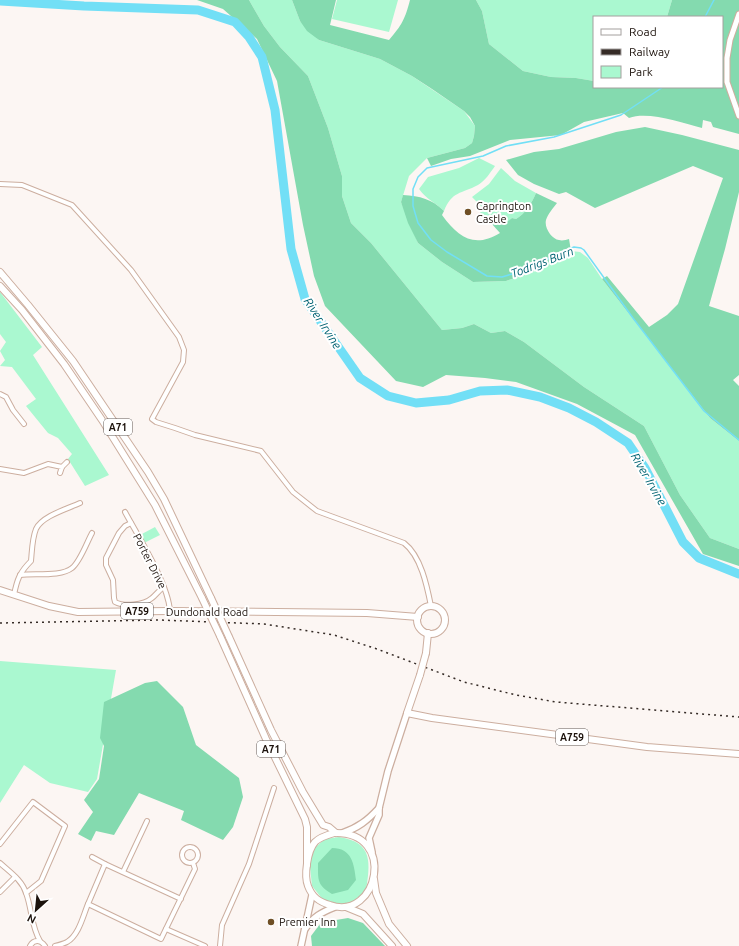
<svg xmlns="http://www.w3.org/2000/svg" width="739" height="946" font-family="Ubuntu,sans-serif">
  <rect width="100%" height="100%" fill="#fcf6f3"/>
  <!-- green -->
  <g fill="#aaf8d0">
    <polygon points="249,0 292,0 300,21 319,40 380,59 412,76 464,111 475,126 474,136 472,143 465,148 427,158 409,176 401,202 418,243 442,262 473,282 506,281 535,271 571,251 580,252 588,258 602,279 710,418 739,441 739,549 710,538 680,495 644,426 584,387 524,342 505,331 491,333 474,324 462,328 442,330 371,243 351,223 342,196 342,176 328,128 308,76 280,47 264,26"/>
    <polygon points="337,0 398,0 389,32 332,19"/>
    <polygon points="476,0 672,0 667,17 594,17 594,81 576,78 551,77 523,71 489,44 482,11"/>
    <path d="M 479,158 L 495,166 C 490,173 485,181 478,185 C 461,194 452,191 444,211 C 435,202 427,200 419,189 L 428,177 L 459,168 Z"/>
    <path d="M 501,168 L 515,181 L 536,193 C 532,203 525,214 516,219 L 512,218 L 508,222 L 495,219 L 490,214 L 486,218 L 480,213 L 483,209 L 482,207 L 472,197 L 489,184 Z"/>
    <polygon points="0,292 42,347 33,355 109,475 85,486 68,459 72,454 58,438 48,433 26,406 36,399 12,367 0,366 5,360 0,351 6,342 0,334"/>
    <polygon points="155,527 160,535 144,543 140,535"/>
    <polygon points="0,661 116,670 97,779 88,792 50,783 24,765 0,803"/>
    <path d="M 339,837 C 374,842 370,864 366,891 L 351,903 L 337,905 L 324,901 L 312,886 L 310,867 L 312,850 L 325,839 Z"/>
  </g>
  <!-- forest -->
  <g fill="#84daaf">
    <polygon points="197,0 249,0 264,26 280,47 308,76 328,128 342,176 342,196 351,223 371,243 442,330 462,328 474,324 491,333 505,331 524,342 584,387 644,426 680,495 710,538 739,549 739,566 703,554 635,435 577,404 516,382 485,378 446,375 423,387 396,381 325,306 314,276 303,225 277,81 257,39 223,9"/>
    <path d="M 292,0 L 336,0 L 330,25 L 389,40 C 402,25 405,19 410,0 L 476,0 L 482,11 L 489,44 L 523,71 L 551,77 L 576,78 L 594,81 L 594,87 L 722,87 L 722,17 L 667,17 L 672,0 L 739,0 L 739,134 L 713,127 L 711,122 L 703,120 L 702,128 C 681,123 649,111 629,118 L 623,113 L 584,122 L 561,135 L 510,140 L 470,156 L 451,159 L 431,166 L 427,158 L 465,148 L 472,143 L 474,136 L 475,126 L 470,117 L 464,111 L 432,89 L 412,76 L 380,59 L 319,40 L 307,31 L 300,21 Z"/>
    <polygon points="645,127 682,135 739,150 739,192 725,249 709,306 739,316 739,375 733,380 739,386 739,441 710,418 602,279 607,276 649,327 667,315 678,304 723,178 693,166 595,208 566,192 559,194 534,184 518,175 506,160 534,152 559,149 616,132"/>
    <path d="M 536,193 L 557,203 C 553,208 548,214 546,220 C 544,228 552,239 559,240 C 562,241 566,240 569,239 L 571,251 L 535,271 L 506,281 L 473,282 L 442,262 L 418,243 L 408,223 L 401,202 L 403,195 C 420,196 432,199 444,211 L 442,215 C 458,237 474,249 500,233 L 491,223 L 495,219 L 507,222 L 512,218 L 516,219 C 525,214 532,203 536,193 Z"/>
    <polygon points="157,681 183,707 196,745 239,778 243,797 233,827 223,840 181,820 184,811 139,793 114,835 96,831 91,841 78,834 93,812 84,800 99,779 104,746 100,738 104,702 145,683"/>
    <path d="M 332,848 C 352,848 354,864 356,880 L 348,890 L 332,894 C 317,885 318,880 318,863 Z"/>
    <polygon points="348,918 363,923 385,946 312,946 311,936 320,924 336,920"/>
  </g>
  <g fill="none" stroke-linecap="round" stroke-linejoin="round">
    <!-- stream -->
    <g stroke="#72dff6" stroke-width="1.5">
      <polyline points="705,17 714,0"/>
      <polyline points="663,87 621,115 554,137 506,146 483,156 427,168 418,177 413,189 413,206 418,223 431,240 447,252 487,276 502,277 522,271 538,265 554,255 574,247 581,248 584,250 633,318 704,411 739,440"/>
    </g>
    <!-- river -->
    <polyline stroke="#72dff6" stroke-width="9" points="0,1 84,6 198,10 235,22 249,37 262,57 275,110 291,249 305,299 360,378 388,396 416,403 449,400 480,391 507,390 540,397 569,408 596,422 628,443 645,468 683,542 699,558 739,574"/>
    <defs>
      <g id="minor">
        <path d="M 0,184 L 22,185 L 72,205 L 131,270 L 179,337 L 184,350 L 183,362 L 152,419 L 156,422 L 175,428 L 195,435 L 261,451 L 293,492 L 317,511 L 404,543 C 421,556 427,586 431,606"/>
        <polyline points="0,394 6,397 13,410 24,424"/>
        <polyline points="62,467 67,462"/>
        <polyline points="0,469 24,473 48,464 62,467 60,473"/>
        <path d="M 125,512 C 139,538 168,583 170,611"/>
        <path d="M 131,523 L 125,526 L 119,533 L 106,558 L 106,565 L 113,580 L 114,598 L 115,602 C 124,607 144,605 152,598 C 156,595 159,590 164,587"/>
        <path d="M 20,575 C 34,573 61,577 72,568 C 80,562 87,542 92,533"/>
        <path d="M 14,595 C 17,579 20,572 31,561 C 32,551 32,539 36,529 C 42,516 67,509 80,503"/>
        <polyline points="0,844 33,802 65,826 41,881 26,893"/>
        <circle cx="190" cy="855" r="8"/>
        <polyline points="92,857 105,864"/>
        <path d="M 0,863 C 10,872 22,880 26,893 C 32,909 31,926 40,941"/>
        <polyline points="123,872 147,821"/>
        <polyline points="0,892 15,877"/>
        <polyline points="181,899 105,864 88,904 161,939 195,869 193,863"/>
        <polyline points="166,929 205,946"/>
        <path d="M 30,946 C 34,939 41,940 45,946"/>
        <path d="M 55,946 C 59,945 63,944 67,942 C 79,935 83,916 88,904"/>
        <polyline points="220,946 222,925 249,864 274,788"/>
      </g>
      <polyline id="tertiary" points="739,14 730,40 727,58 727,82 739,116"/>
      <g id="secondary">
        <path d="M 342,833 C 358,828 368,820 379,808"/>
        <polyline points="372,852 369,838 379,815 379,808 388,771 407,713"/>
        <path d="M 305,929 C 313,917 322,912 335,907"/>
        <polyline points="301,946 312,895"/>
      </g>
      <g id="primary">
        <polyline points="0,272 28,305 73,361 148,472 164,499 211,598"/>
        <polyline points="0,286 22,310 64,364 102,420 155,505 202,598"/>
        <polyline points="0,590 49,606 78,612 170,611 367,613 418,617"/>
        <circle cx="431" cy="620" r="14"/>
        <polyline points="220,636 266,739 305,819 307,827 307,865"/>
        <polyline points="229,637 271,730 303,792 323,825 329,827 336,833"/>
        <polyline points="426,653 428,633"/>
        <polyline points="420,675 407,713 432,718 647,747 739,754"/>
        <path d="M 334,833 C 398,831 378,922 330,905 C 319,902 312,897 308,886 C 304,876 307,851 315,842 C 320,837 327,835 334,833 Z"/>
        <polyline points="374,879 376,893 389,924 407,946"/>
        <polyline points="346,907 363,914 392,946"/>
      </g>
    </defs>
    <!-- minor casing -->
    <use href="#minor" stroke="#ccae9f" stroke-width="6"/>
    <!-- tertiary casing -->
    <use href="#tertiary" stroke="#ccae9f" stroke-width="7"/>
    <!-- secondary casing -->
    <use href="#secondary" stroke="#ccae9f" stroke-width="8"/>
    <!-- primary casing -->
    <use href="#primary" stroke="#ccae9f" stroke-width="8"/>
    <!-- minor -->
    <use href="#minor" stroke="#fff" stroke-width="4"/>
    <!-- tertiary -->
    <use href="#tertiary" stroke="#fff" stroke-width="5"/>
    <!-- secondary -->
    <use href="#secondary" stroke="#fff" stroke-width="5.5"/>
    <!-- primary -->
    <use href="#primary" stroke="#fff" stroke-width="6"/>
    <!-- rail -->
    <polyline stroke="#352b26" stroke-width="1.5" stroke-dasharray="2 4" stroke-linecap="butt" points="0,623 159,620 264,624 334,635 377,649 464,682 516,695 556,702 739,717"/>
    <defs>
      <g id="primary-bridge">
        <polyline points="202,598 220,636"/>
        <polyline points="211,598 229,637"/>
        <polyline points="420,675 426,653"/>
      </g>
    </defs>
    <!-- primary-bridge casing -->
    <use href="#primary-bridge" stroke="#ccae9f" stroke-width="8" stroke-linecap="butt"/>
    <!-- primary-bridge -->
    <use href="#primary-bridge" stroke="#fff" stroke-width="6"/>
  </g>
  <!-- markers -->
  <g fill="#6f4f25" stroke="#fff" stroke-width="1.5">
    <circle cx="468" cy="212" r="4"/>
    <circle cx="271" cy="922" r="4"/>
  </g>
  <g text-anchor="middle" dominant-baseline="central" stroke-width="4" stroke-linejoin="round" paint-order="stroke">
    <!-- shield labels -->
    <g fill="#fff" stroke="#605955" stroke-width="1">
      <rect x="104" y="419" width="28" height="16" rx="3"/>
      <rect x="121" y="603" width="32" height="16" rx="3"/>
      <rect x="556" y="729" width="32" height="16" rx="3"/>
      <rect x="257" y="741" width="28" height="16" rx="3"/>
    </g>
    <g font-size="10" font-weight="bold" fill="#1c120c">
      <text x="118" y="427">A71</text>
      <text x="137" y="611">A759</text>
      <text x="572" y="737">A759</text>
      <text x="271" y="749">A71</text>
    </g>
    <!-- poi labels -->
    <g font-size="11" fill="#1c120c" stroke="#fff" text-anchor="start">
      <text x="476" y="206">Caprington<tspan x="476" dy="13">Castle</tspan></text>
      <text x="279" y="922">Premier Inn</text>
    </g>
    <!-- street labels -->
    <g font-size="11" fill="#1c120c" stroke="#fff">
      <text transform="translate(150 561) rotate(63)">Porter Drive</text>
      <text x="207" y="612">Dundonald Road</text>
    </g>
    <!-- water labels -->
    <g font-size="12" font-style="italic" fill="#006372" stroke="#fff">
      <text transform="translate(542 262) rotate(-21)">Todrigs Burn</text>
      <text transform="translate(323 323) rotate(57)">River Irvine</text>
      <text transform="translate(649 479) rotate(60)">River Irvine</text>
    </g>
  </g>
  <!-- legend -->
  <rect x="593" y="16" width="130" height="72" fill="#ffffff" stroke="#a4a09e"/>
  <rect x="601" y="29" width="20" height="6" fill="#ffffff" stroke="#a4a09e"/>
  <text x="629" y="36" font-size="12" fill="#1c120c">Road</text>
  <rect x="601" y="49" width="20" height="6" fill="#352b26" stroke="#a4a09e"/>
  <text x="629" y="56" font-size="12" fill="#1c120c">Railway</text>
  <rect x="601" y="66" width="20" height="12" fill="#aaf8d0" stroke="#a4a09e"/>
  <text x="629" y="76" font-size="12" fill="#1c120c">Park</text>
  <!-- north arrow -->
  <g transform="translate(36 910) rotate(207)" stroke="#ffffff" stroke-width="3" paint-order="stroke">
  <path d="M0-3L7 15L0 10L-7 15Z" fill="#1c120c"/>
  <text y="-6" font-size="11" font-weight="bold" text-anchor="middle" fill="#1c120c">N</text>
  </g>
</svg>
